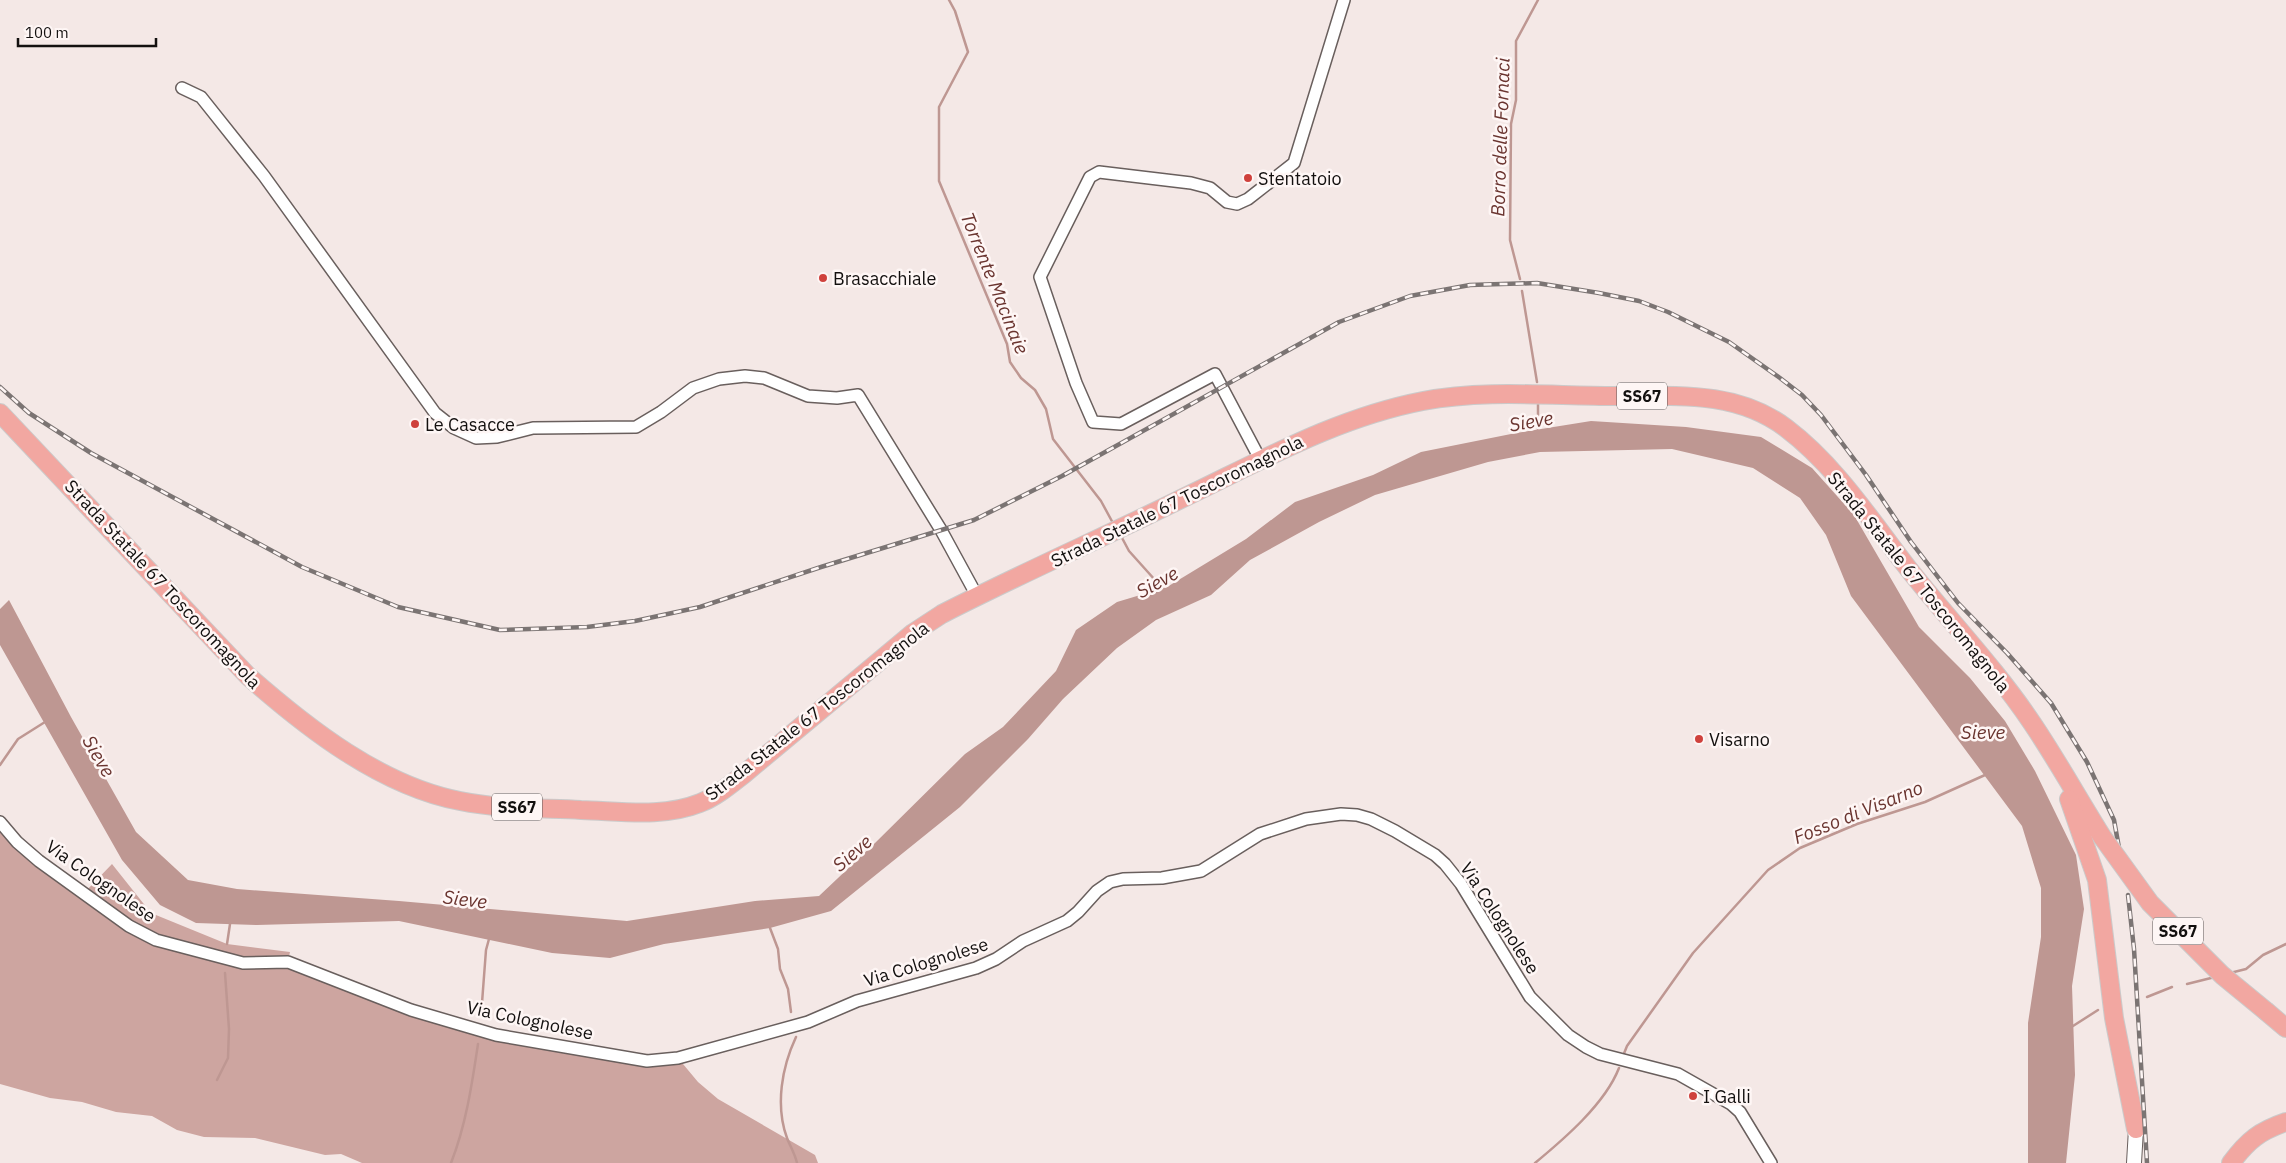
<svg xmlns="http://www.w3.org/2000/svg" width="2286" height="1163" font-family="'IBM Plex Sans',sans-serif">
  <rect width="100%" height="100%" fill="#f4e8e6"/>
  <!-- forest -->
  <polygon fill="#cda5a0" points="0,822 84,893 112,864 151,913 227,944 290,952 288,961 496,1035 647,1061 678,1058 698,1082 718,1099 815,1155 818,1163 362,1163 341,1154 325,1155 255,1138 204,1137 177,1130 152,1116 116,1112 82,1102 50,1098 0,1084"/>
  <!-- water -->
  <polygon fill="#be9792" points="1591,421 1686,427 1761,437 1812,468 1854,515 1919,627 1970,678 2005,721 2035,771 2076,855 2084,909 2072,986 2075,1075 2066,1163 2028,1163 2028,1023 2041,937 2041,888 2022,826 1851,596 1826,535 1800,498 1753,468 1672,449 1540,452 1488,462 1375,495 1319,522 1250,560 1211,595 1156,620 1117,648 1063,699 1028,739 960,807 831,911 770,928 664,944 610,958 552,953 399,921 257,925 196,923 160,905 122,860 0,645 0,609 9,600 71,717 136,832 188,880 237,889 399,901 627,921 755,901 819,896 875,843 965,754 1003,727 1056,671 1076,630 1117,602 1167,587 1246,539 1295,502 1373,475 1421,452 1516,433"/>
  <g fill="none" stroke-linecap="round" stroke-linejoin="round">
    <!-- stream -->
    <g stroke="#be9792" stroke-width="2.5">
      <polyline points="949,0 955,11 968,52 939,107 939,181 1007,344 1010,362 1021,378 1035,390 1046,409 1053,439 1101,501 1114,525"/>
      <polyline points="1520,279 1510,240 1511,124 1516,100 1516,41 1538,0"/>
      <polyline points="1522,291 1537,382"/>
      <polyline points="1538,403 1538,432"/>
      <polyline points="1121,536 1129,551 1164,590"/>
      <polyline points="0,765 18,739 45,722"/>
      <polyline points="770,928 778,949 780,969 788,989 791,1012"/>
      <polyline points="227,944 230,924"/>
      <polyline points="2230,973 2246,969 2263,955 2286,944"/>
      <polyline points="2187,984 2215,977"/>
      <polyline points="2147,997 2172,987"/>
      <polyline points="481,1016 486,950 489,939"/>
      <polyline points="2073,1026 2098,1010"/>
      <path d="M 796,1037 C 782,1067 775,1105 787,1138 C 790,1146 795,1154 797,1163"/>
      <polyline points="1623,1056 1627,1046 1693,953 1768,870 1800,848 1857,824 1925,802 1985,775"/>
      <polyline points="217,1080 228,1058 229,1029 225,973"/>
      <path d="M 451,1163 C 466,1125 472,1084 478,1044"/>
      <path d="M 1535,1163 C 1564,1139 1605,1104 1619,1068"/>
    </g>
    <defs>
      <g id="minor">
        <polyline points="182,88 201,97 264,176 435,413 454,428 476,438 497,437 533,428 636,427 661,412 693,388 719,379 745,376 764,378 808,396 837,398 858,395 941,530 977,596"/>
        <polyline points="1260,459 1215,374 1121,424 1093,422 1076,383 1040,277 1090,177 1099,172 1191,183 1210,188 1227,202 1237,204 1248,199 1294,163 1344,0"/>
        <polyline points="0,822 17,842 39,861 129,926 156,940 243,963 288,962 411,1010 496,1035 647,1061 678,1058 808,1022 857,1001 976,968 996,959 1023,941 1067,921 1078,912 1097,891 1110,882 1123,879 1162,878 1201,871 1260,834 1306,819 1341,814 1357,815 1371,819 1395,831 1435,855 1445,864 1461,884 1530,997 1568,1035 1586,1047 1600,1054 1678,1074 1731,1104 1740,1112 1771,1163"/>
      </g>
      <polyline id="tertiary" points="2134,1163 2136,1129"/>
      <g id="primary">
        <path d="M 0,413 L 248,676 C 307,728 381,786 460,801 C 499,809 541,808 581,810 C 620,811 663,818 700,803 C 716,797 731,784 744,774 L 913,633 L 942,614 C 1020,574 1100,539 1179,500 C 1259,462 1335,418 1423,401 C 1485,389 1551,396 1615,396 C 1674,396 1736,390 1786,428 C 1835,465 1870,519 1907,567 C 1948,619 1995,668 2032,723 C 2057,760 2079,800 2103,838"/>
        <polyline points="2069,799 2097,880 2114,1018 2136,1129"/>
        <polyline points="2267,1012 2286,1028"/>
        <path d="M 2231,1163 C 2248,1140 2260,1131 2286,1122"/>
      </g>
    </defs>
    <!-- minor casing -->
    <use href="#minor" stroke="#695f5d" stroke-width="14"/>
    <!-- tertiary casing -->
    <use href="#tertiary" stroke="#695f5d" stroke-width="16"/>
    <!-- primary casing -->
    <use href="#primary" stroke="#cbcaca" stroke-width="20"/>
    <!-- minor -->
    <use href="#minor" stroke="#fff" stroke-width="11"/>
    <!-- tertiary -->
    <use href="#tertiary" stroke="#fff" stroke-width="14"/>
    <!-- primary -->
    <use href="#primary" stroke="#f2a7a1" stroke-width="18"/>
    <defs>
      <g id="rail">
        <polyline points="0,387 29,413 91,453 302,567 398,607 500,630 587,627 635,621 700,607 821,567 974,520 1062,476 1339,322 1410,296 1470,285 1537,283 1599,293 1639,301 1668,312 1729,342 1780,378 1802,395 1821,415 1866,475 1911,542 1958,603 2007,653 2051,703 2087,762 2114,820 2119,848"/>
        <polyline points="2128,895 2134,949 2147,1163"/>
      </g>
    </defs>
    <!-- rail casing -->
    <use href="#rail" stroke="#7b7473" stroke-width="4.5"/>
    <!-- rail -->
    <use href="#rail" stroke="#fef6f5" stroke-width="2.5" stroke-dasharray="8" stroke-linecap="butt"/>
    <defs>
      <polyline id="primary-bridge" points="2103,838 2150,903 2222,975 2267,1012"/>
    </defs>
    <!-- primary-bridge casing -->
    <use href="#primary-bridge" stroke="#cbcaca" stroke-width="20" stroke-linecap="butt"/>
    <!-- primary-bridge -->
    <use href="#primary-bridge" stroke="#f2a7a1" stroke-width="18"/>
  </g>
  <!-- markers -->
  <g fill="#cf413c" stroke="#fef6f5" stroke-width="2">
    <circle cx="1248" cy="178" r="5"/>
    <circle cx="823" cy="278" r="5"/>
    <circle cx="415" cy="424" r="5"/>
    <circle cx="1699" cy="739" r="5"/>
    <circle cx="1693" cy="1096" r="5"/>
  </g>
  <g text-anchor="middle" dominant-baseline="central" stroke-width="5" stroke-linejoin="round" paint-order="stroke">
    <!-- shield labels -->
    <g fill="#fef6f5" stroke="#5a5554" stroke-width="1">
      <rect x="1617" y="382.5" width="50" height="27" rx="4"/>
      <rect x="492" y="793.5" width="50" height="27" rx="4"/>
      <rect x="2153" y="917.5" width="50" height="27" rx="4"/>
    </g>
    <g font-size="16" font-weight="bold" fill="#13100f">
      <text x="1642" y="396">SS67</text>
      <text x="517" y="807">SS67</text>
      <text x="2178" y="931">SS67</text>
    </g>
    <!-- poi labels -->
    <g font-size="18" fill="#13100f" stroke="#fef6f5" text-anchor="start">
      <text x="1258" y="178">Stentatoio</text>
      <text x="833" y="278">Brasacchiale</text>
      <text x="425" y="424">Le Casacce</text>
      <text x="1709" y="739">Visarno</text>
      <text x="1703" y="1096">I Galli</text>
    </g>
    <!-- street labels -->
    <g font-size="18" fill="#13100f" stroke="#fef6f5">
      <text transform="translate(1177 501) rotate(-26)">Strada Statale 67 Toscoromagnola</text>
      <text transform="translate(1919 582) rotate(51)">Strada Statale 67 Toscoromagnola</text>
      <text transform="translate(163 584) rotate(47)">Strada Statale 67 Toscoromagnola</text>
      <text transform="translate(817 711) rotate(-38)">Strada Statale 67 Toscoromagnola</text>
      <text transform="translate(101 881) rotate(35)">Via Colognolese</text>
      <text transform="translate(1500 918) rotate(57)">Via Colognolese</text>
      <text transform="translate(926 962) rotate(-17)">Via Colognolese</text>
      <text transform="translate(530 1020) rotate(12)">Via Colognolese</text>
    </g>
    <!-- water labels -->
    <g font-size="19" font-style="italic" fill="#6a342f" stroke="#fef6f5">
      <text transform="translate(1500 137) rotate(-88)">Borro delle Fornaci</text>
      <text transform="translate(995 283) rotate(68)">Torrente Macinaie</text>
      <text transform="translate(1531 421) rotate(-10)">Sieve</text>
      <text transform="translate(1157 582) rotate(-29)">Sieve</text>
      <text x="1983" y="732">Sieve</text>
      <text transform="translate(99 756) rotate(60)">Sieve</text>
      <text transform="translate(1858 812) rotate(-22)">Fosso di Visarno</text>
      <text transform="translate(852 853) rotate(-41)">Sieve</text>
      <text transform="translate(465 899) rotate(7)">Sieve</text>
    </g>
  </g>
  <!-- scale -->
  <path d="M18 38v8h138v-8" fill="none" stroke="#13100f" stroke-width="2.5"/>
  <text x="25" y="38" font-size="15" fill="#13100f" stroke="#fef6f5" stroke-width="4" paint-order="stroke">100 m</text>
</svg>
